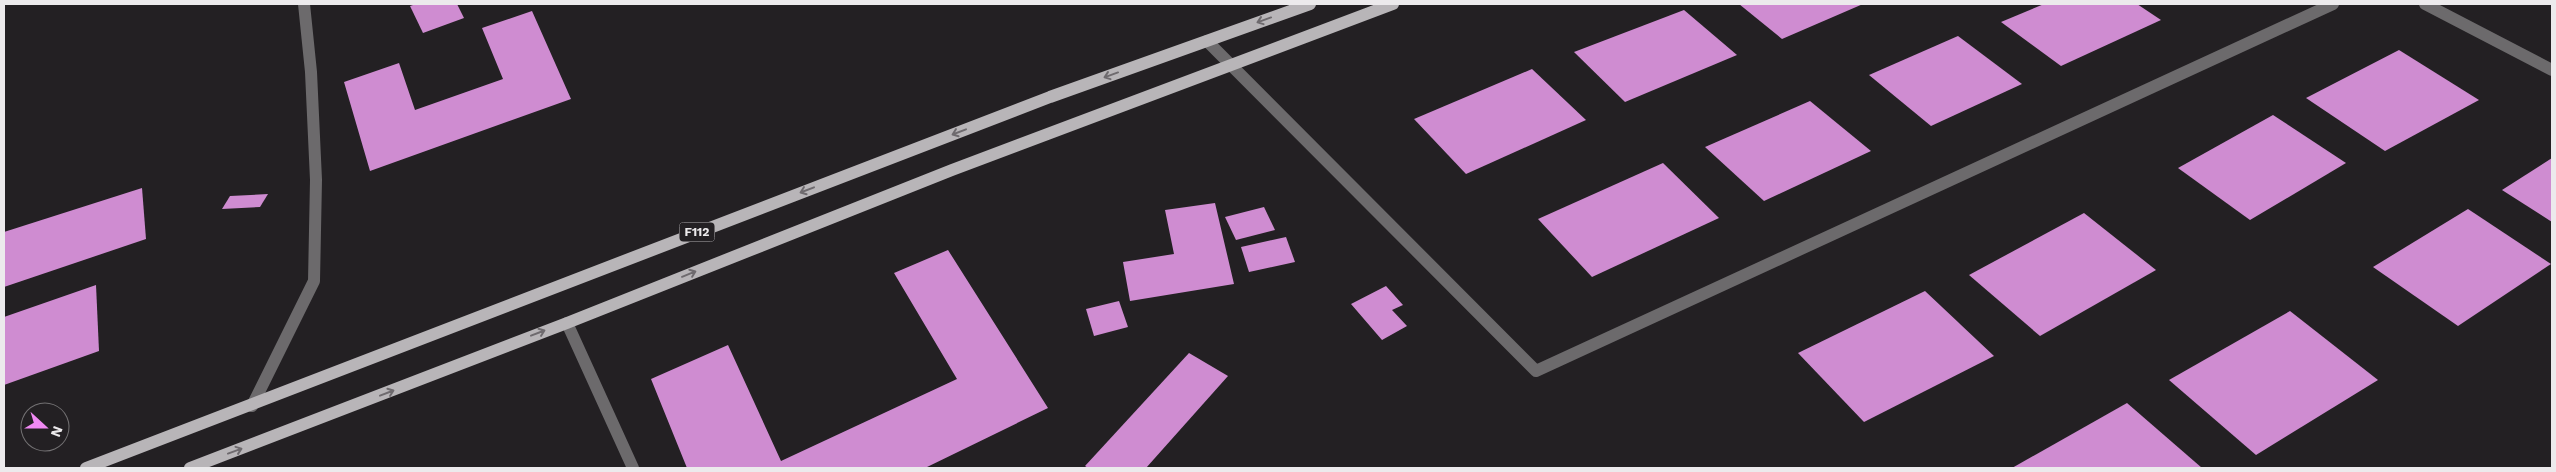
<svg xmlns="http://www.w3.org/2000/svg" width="2556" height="472" font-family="'Work Sans',sans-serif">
  <rect width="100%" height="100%" fill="#232023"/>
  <!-- building -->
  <g fill="#cf8cd1">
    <polygon points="416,4 457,4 464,18 423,33 410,6"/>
    <polygon points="1739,4 1863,4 1782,39"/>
    <polygon points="2044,4 2137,4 2161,20 2061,66 2001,22"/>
    <polygon points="1684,10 1737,55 1625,102 1574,52"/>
    <polygon points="532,11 571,99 370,171 344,82 399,63 415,110 503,79 482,28"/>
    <polygon points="1958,36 2022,84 1931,126 1869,75"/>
    <polygon points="2399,50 2479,100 2385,151 2306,98"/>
    <polygon points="1532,69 1586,120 1466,174 1414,119"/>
    <polygon points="1810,101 1871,151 1764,201 1705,147"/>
    <polygon points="2273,115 2346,163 2250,220 2178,168"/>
    <polygon points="2552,158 2552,222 2502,190"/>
    <polygon points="1663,163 1719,218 1592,277 1538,219"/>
    <polygon points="142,188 146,239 4,287 4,232"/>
    <polygon points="268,194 260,207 222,209 230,196"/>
    <polygon points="1215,203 1234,284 1130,301 1123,262 1174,254 1165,210"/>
    <polygon points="1264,207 1275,230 1236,240 1225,217"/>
    <polygon points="2468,209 2551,264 2458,326 2373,267"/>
    <polygon points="2084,213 2156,270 2040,336 1969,275"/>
    <polygon points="1286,237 1295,262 1249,272 1241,247"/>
    <polygon points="948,250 1048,408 925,468 687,468 651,379 728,345 781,461 957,379 894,273"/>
    <polygon points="96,285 99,351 4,385 4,317"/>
    <polygon points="1386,286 1403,305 1392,310 1407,326 1382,340 1351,304"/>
    <polygon points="1925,291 1994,356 1864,422 1798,353"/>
    <polygon points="1119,301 1128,327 1094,336 1086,309"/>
    <polygon points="2290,311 2378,380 2256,455 2169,380"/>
    <polygon points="1189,353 1228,376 1146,468 1088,468 1085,466"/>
    <polygon points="2127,403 2202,468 2012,468"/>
  </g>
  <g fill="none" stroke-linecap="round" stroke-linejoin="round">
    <!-- street -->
    <g stroke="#6c6a6c" stroke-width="12">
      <polyline points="2425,4 2552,70"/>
      <polyline points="1207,41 1536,371 2333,4"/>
      <polyline points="567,323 633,468"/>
      <polyline points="252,406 314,281 316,180 311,72 304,4"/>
    </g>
    <!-- primary -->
    <g stroke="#b8b5b8" stroke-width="12">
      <polyline points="86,468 1050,97 1310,4"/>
      <polyline points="190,468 567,323 952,170 1393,4"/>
    </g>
  </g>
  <!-- one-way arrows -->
  <defs><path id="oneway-shaft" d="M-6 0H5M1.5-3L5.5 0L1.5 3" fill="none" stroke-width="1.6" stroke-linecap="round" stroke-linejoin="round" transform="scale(1.25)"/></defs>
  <g stroke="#6e6a6e">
    <use href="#oneway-shaft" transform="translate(1264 20) rotate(160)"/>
    <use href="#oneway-shaft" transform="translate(1111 75) rotate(160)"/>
    <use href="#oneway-shaft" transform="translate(959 132) rotate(159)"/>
    <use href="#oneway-shaft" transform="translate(807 190) rotate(159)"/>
    <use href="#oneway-shaft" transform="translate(689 274) rotate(-22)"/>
    <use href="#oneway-shaft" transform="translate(538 333) rotate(-21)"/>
    <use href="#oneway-shaft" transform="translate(387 393) rotate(-21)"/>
    <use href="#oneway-shaft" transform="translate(235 451) rotate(-20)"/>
  </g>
  <g text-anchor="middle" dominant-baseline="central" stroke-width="5" stroke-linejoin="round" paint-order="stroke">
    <!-- shield labels -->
    <rect fill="#232023" stroke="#b0adb0" stroke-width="1" x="679.5" y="222.5" width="35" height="19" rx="4"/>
    <g font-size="12" font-weight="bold" fill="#eceaec">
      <text x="697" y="232">F112</text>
    </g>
  </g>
  <!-- border -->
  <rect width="2556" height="472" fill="none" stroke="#eceaec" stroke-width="10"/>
  <!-- north arrow -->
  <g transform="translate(45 427) rotate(111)"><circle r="24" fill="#232023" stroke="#737173"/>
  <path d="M0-4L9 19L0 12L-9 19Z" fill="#f18af4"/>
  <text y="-8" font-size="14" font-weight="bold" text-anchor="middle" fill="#eceaec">N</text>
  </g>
</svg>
